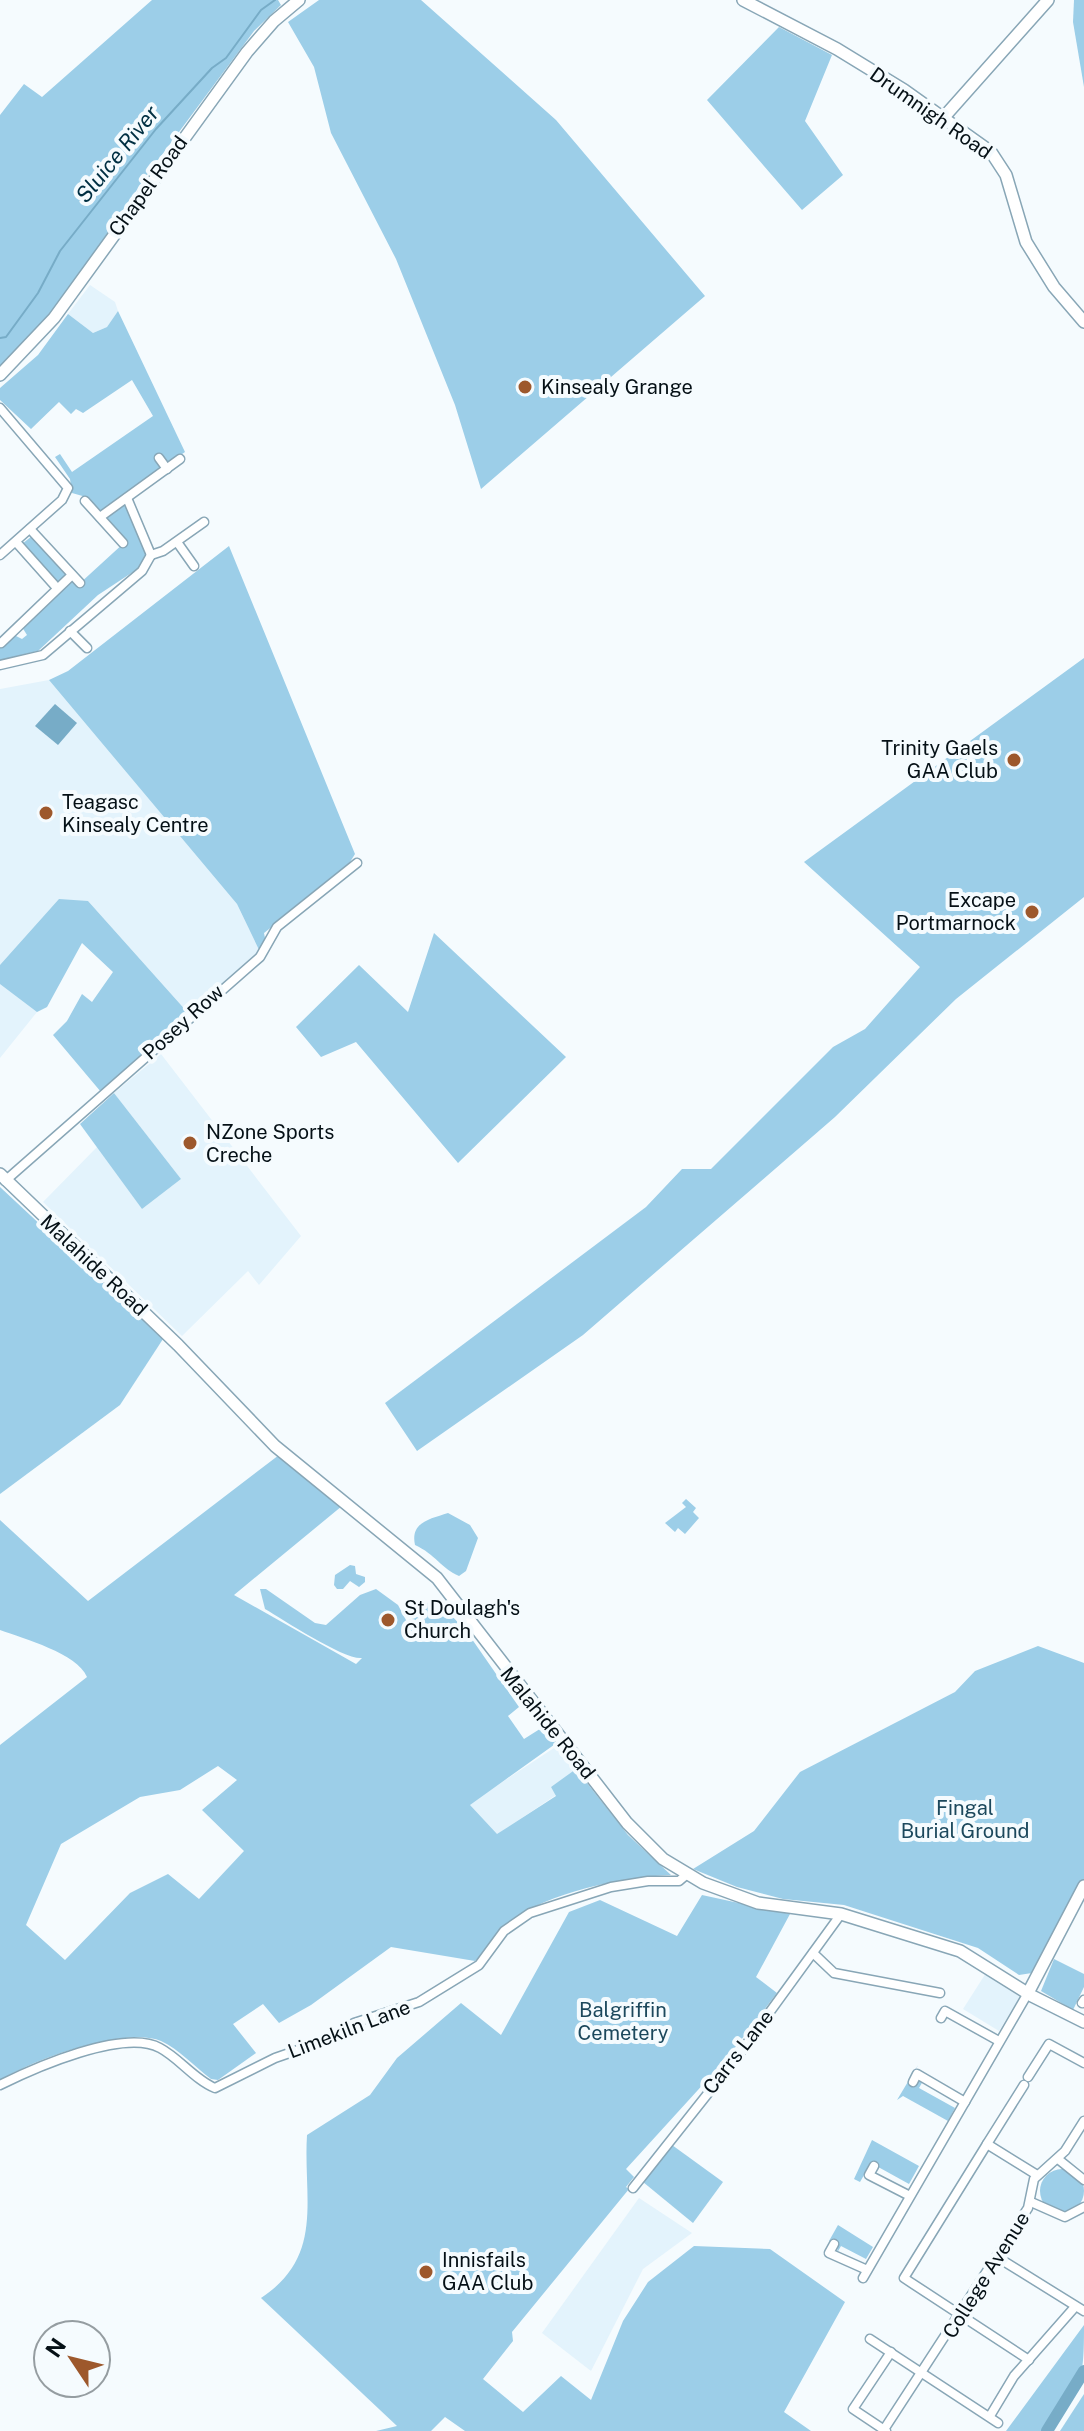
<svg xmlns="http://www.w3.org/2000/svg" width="1084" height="2431" font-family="'Public Sans',sans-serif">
  <rect width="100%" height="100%" fill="#f5fbfe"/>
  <!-- built -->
  <g fill="#e3f3fc">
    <polygon points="90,285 115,302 118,311 107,327 93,333 68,314"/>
    <polygon points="49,680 237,904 261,954 189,1014 88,901 47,1007 37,1012 0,1058 0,689"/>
    <polygon points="161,1054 301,1236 259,1285 248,1271 182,1336 43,1202 98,1146 142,1209 181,1179 114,1093"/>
    <polygon points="557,1746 577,1770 551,1787 556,1795 495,1836 469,1804"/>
    <polygon points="986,1973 1020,1997 999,2031 963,2009"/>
    <polygon points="639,2198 692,2233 643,2269 591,2371 542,2333"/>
  </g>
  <!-- green -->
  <g fill="#9ccee8" fill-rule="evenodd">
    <polygon points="152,0 278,0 281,5 254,31 147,175 51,316 0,369 0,115 24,84 42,97"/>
    <polygon points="319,0 421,0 556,120 705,296 481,489 455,405 396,259 331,133 314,67 288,22"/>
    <polygon points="1074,0 1084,0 1084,87 1073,22"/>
    <polygon points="779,27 832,55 805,121 843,175 802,210 707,100"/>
    <polygon points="118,311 185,452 100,511 86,497 72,493 70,479 55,457 60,454 72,472 153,416 132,380 83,413 76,409 71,414 59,402 31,429 0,400 0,388 38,355 68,314 93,333 107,327"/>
    <polygon points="125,504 147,552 142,566 98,595 38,651 0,660 0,647 14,635 22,639 27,635 22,627 72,582 78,585 125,542 105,518"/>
    <polygon points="32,536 66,574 59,583 22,544"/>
    <polygon points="229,546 355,854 347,867 264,933 267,948 261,954 237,904 49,680 68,671"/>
    <polygon points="1084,658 1084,897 956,999 835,1117 583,1335 417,1451 385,1403 646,1207 682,1169 711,1169 833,1047 865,1029 920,967 804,862"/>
    <polygon points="59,899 88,901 189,1014 101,1092 53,1035 67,1021 82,994 92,1002 113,972 82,943 47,1007 37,1012 0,984 0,965"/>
    <polygon points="434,933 566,1057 458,1163 356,1042 321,1057 296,1027 359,965 408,1012"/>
    <polygon points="114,1093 181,1179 142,1209 80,1124"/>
    <polygon points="0,1187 163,1339 120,1405 0,1494"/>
    <path d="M 279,1455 L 342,1506 L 234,1595 L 356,1664 L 362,1658 C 344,1660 284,1620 265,1609 L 260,1589 L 266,1589 L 315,1623 L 326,1625 L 360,1595 L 376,1589 L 398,1605 L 407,1622 L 434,1597 L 467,1632 L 519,1707 L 508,1716 L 524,1739 L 543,1727 L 558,1742 L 470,1805 L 497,1834 L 556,1796 L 551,1787 L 576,1769 L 628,1835 L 671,1875 C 623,1877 539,1893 503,1928 C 492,1937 486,1951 475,1961 L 391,1947 L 311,2005 L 279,2023 L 263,2004 L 233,2024 L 256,2053 L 218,2080 L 211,2079 C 196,2068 179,2049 161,2041 C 126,2026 30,2060 0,2081 L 0,1745 L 87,1677 C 77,1653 24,1639 0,1630 L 0,1520 L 88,1601 ZM 218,1766 L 237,1780 L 202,1810 L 244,1851 L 199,1899 L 168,1874 L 130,1893 L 65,1960 L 26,1925 L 61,1844 L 140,1797 L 180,1790 Z"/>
    <polygon points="686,1499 696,1508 693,1512 699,1518 685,1534 678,1528 675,1532 665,1523 686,1507 682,1503"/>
    <path d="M 448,1513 L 470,1525 L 478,1538 L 466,1571 L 459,1576 C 442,1569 435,1554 415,1545 C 410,1522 430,1519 448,1513 Z"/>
    <polygon points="350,1565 355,1566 356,1574 365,1577 365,1582 359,1587 350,1581 343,1589 337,1589 334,1585 335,1575"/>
    <polygon points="1038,1646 1084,1663 1084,1880 1032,1973 1019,1975 978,1948 844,1905 783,1899 737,1887 693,1869 754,1831 800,1772 955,1692 975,1671"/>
    <path d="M 702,1895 L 790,1914 L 756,1977 L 777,1993 L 728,2057 L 626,2169 L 634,2177 L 626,2187 L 629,2189 L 512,2332 L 513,2341 L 483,2379 L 523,2412 L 561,2376 L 591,2400 L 623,2321 L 648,2282 L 694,2246 L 770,2249 L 845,2302 L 784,2412 L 811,2431 L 465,2431 L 445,2417 L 431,2431 L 376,2431 L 397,2426 L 261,2298 C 325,2256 303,2198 307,2135 L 370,2095 L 397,2058 L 461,2003 L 501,2035 L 569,1912 L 600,1900 L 677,1936 Z"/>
    <polygon points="1054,1959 1084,1974 1084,1987 1073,2010 1041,1991"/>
    <polygon points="918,2065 910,2081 923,2081 919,2088 955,2108 948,2121 903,2096 897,2100"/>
    <polygon points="872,2140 919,2166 909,2184 871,2163 860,2182 854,2179"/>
    <polygon points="672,2145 723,2182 693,2223 643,2182"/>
    <circle cx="1062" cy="2191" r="22"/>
    <polygon points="838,2225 873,2247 866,2259 841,2246 837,2253 838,2245 829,2241"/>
    <path d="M 1084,2325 C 1084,2392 1080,2380 1043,2431 L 1006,2431 Z"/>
    <polygon points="1084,2394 1084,2431 1060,2431"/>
  </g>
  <!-- water -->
  <polygon fill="#77acc7" points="55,704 77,723 58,745 35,726"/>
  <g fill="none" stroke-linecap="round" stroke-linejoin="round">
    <!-- stream -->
    <polyline stroke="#77acc7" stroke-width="2" points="0,338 6,337 38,293 60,251 156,129 212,68 226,58 261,10 275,0"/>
    <!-- river -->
    <polyline stroke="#77acc7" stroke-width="12" points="1047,2431 1084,2371"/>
    <defs>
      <g id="street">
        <polyline points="0,408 68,488 62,500 0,555"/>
        <polyline points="159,458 167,469"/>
        <polyline points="127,498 151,555"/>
        <polyline points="85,501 123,543"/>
        <polyline points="100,517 180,459"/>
        <polyline points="30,529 80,583"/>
        <polyline points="16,542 57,588"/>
        <polyline points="177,542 194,566"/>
        <polyline points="151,555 163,551 204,522"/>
        <polyline points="70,631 87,648"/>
        <polyline points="1,643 72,575"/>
        <polyline points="0,665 43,655 142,571 151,555"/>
        <polyline points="5,1181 260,957 277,927 357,863"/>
        <polyline points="813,1953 834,1973 940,1993"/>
        <polyline points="1082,2003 1084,2000"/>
        <polyline points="941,2018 945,2011 997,2040"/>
        <polyline points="1028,2077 1049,2044 1084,2063"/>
        <polyline points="913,2082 917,2074 965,2102"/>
        <path d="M 0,2085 C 34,2068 124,2028 160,2048 C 179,2058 195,2080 215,2088 L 275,2058 L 321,2042 L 354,2023 L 419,2002 L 479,1965 L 504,1931 L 530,1913 L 611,1887 L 648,1881 L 679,1881 L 686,1875"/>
        <polyline points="1024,2085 987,2144 1037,2175"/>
        <polyline points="987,2144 904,2278 1029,2360"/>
        <polyline points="1058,2159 1084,2180"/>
        <polyline points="874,2166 869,2175 908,2195"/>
        <polyline points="633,2188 740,2053 841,1914"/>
        <polyline points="1031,2202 1065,2217 1084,2207"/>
        <polyline points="834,2244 829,2253 865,2269"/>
        <polyline points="997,2257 1084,2311"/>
        <polyline points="863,2278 1028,1993"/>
        <polyline points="870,2339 998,2423"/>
        <polyline points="990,2416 1014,2376 1074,2308"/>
        <polyline points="883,2431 1028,2208 1034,2179 1065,2151 1084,2121"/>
        <polyline points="886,2431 853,2409 891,2352"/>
      </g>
      <g id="secondary">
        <polyline points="743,0 837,49 904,90 991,152 1006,175 1026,242 1054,287 1084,322"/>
        <polyline points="944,117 1048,0"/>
        <polyline points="0,375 54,318 247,52 274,21 299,0"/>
        <polyline points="0,1174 178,1345 275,1446 437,1578 627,1823 663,1859 703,1883 758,1903 841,1914 960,1951 1032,1996 1084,2022"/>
        <polyline points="1028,1993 1084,1886"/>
      </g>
    </defs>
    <!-- street casing -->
    <use href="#street" stroke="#88a6b6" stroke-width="11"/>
    <!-- secondary casing -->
    <use href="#secondary" stroke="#88a6b6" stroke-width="14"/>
    <!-- street -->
    <use href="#street" stroke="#fff" stroke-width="8"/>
    <!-- secondary -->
    <use href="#secondary" stroke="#fff" stroke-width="11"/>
  </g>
  <!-- markers -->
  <g fill="#9d582c" stroke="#f5fbfe" stroke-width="3">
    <circle cx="525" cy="387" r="8"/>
    <circle cx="1014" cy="760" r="8"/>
    <circle cx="46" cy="813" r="8"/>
    <circle cx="1032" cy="912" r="8"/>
    <circle cx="190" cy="1143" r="8"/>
    <circle cx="388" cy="1620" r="8"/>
    <circle cx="426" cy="2272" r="8"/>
  </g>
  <g text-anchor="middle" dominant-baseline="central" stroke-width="8" stroke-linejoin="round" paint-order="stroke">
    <!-- street labels -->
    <g font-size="20" fill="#051016" stroke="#f5fbfe">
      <text transform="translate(931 113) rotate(35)">Drumnigh Road</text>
      <text transform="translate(148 186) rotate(-54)">Chapel Road</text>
      <text transform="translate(183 1022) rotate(-42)">Posey Row</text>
      <text transform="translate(94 1265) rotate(43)">Malahide Road</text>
      <text transform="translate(548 1723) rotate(51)">Malahide Road</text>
      <text transform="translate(349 2029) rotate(-21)">Limekiln Lane</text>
      <text transform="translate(738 2052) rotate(-52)">Carrs Lane</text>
      <text transform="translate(986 2275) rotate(-58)">College Avenue</text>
    </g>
    <!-- poi labels -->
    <g font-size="20" fill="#051016" stroke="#f5fbfe" text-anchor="start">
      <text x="541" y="387">Kinsealy Grange</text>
      <text x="998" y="748" text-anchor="end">Trinity Gaels<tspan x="998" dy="23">GAA Club</tspan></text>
      <text x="62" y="802">Teagasc<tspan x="62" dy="23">Kinsealy Centre</tspan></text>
      <text x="1016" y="900" text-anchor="end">Excape<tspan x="1016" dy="23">Portmarnock</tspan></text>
      <text x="206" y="1132">NZone Sports<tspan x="206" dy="23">Creche</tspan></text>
      <text x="404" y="1608">St Doulagh's<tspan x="404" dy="23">Church</tspan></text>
      <text x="442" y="2260">Innisfails<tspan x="442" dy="23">GAA Club</tspan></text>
    </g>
    <!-- park labels -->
    <g font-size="20" fill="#1c485c" stroke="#f5fbfe">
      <text x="965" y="1808">Fingal<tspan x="965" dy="23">Burial Ground</tspan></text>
      <text x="623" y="2010">Balgriffin<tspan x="623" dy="23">Cemetery</tspan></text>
    </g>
    <!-- water labels -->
    <g font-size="22" font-style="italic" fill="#002f42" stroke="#f5fbfe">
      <text transform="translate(117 154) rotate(-51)">Sluice River</text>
    </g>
  </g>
  <!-- north arrow -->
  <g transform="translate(72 2359) rotate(305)"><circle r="38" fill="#f5fbfe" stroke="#959da1" stroke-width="2"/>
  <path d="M0-6L14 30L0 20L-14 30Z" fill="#9d582c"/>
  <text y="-12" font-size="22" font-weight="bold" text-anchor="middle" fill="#051016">N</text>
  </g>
</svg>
